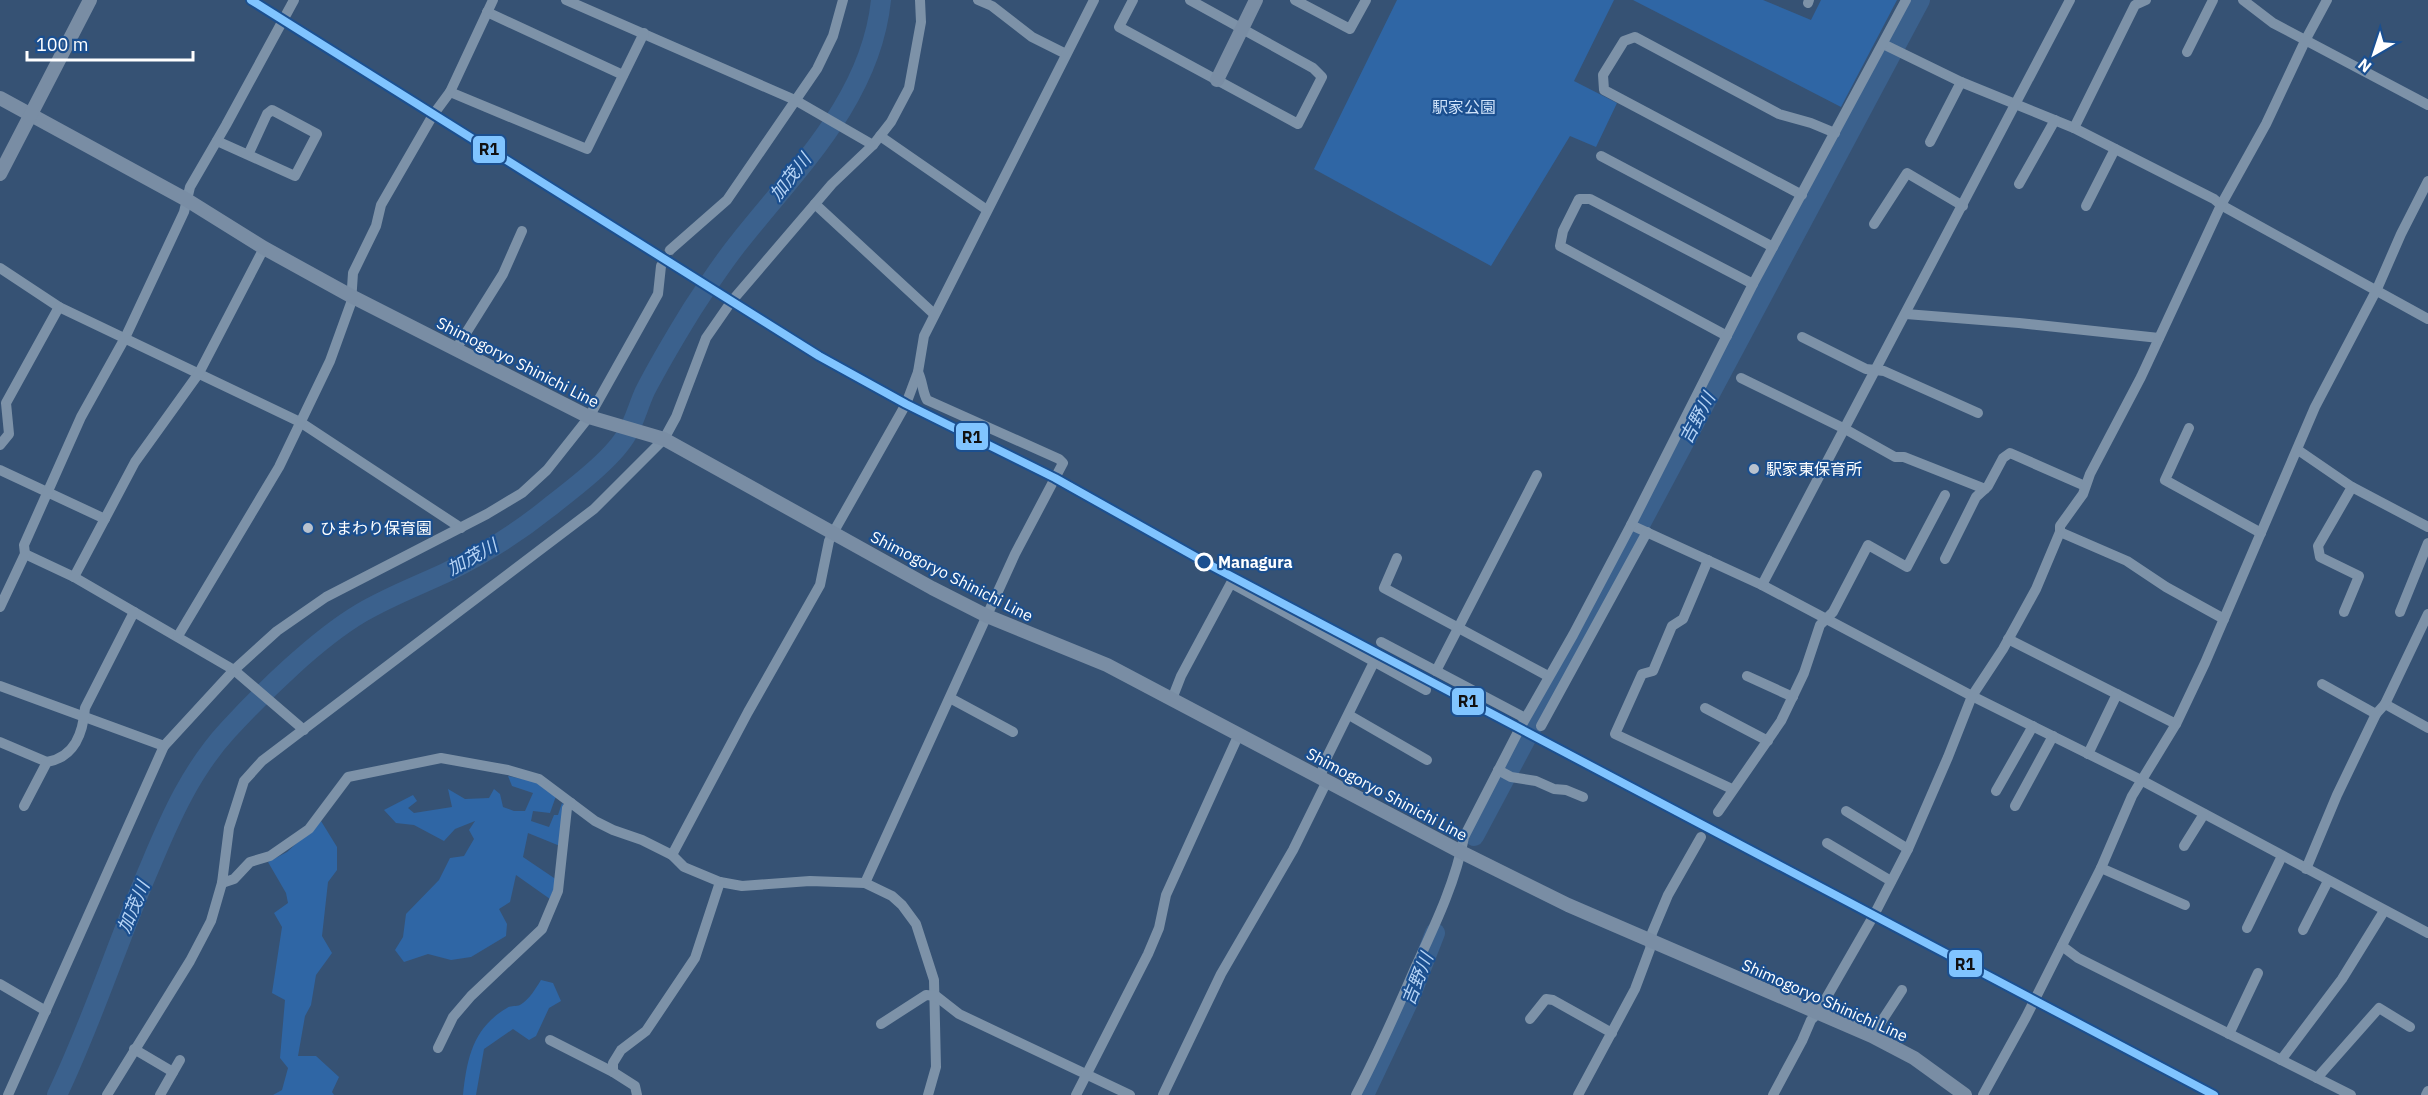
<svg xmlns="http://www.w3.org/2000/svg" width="2428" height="1095" font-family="'IBM Plex Sans','Noto Sans JP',sans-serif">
  <rect width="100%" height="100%" fill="#365274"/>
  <!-- green -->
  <g fill="#2f66a5">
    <polygon points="1397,0 1614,0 1574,81 1617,103 1596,147 1570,136 1491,266 1314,169"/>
    <polygon points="1633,0 1763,0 1811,20 1821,0 1897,0 1841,107"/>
    <polygon points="508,776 537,782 556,796 550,813 533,811 531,821 549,827 554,815 558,815 562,803 565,806 560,846 528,833 523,857 557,880 550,899 516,875 510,902 499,909 507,924 506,936 471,957 451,960 428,954 404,962 395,950 403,937 406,914 439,880 450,858 464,856 474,839 469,830 475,821 455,829 444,841 414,825 396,823 384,810 413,795 417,801 408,808 414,813 452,807 448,789 465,799 489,798 494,789 500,794 503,807 514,811 525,811 533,793 512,786"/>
    <polygon points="321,821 337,847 337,870 328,882 322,936 332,953 316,975 311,1005 305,1016 298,1056 316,1056 339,1077 332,1092 334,1095 273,1095 282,1090 288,1068 280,1058 285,1000 272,993 282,927 274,913 288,903 286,893 268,862 287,852"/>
    <path d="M 541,980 L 553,983 L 561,1001 L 549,1008 L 536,1036 L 529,1040 L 513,1029 L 484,1049 L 476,1095 L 463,1095 C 467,1058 473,1028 507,1008 C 511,1005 516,1007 520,1005 C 529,1000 536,988 541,980 Z"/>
  </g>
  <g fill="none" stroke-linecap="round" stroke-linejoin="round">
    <!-- river -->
    <g stroke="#3b618d" stroke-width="20">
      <polyline points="1474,836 1920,0"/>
      <path d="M 57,1095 C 93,1020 118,940 151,864 C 171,816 192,769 228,730 C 263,692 317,639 361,613 C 388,597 417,586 445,573 C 480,556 516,534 547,509 C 570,491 610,461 625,437 C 634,424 638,406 645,391 C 659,364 675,337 691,311 C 706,288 722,263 740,241 C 798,168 871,98 881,0"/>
      <polyline points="1364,1095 1409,1000 1435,933"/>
    </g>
    <!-- street-tunnel -->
    <polyline stroke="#546c89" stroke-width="10" stroke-dasharray="10 5" stroke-linecap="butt" points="661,266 670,250"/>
    <!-- street -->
    <g stroke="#7d92a8" stroke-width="10">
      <polyline points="566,0 795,100 873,145"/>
      <polyline points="978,0 992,6 1032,37 1066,54"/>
      <polyline points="1133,0 1119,27 1298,124 1322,77 1313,68 1190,0"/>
      <polyline points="1295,0 1350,29 1366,0"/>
      <polyline points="2243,0 2273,23 2428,105"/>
      <polyline points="1808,3 1809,0"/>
      <polyline points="487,12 623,75"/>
      <polyline points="1883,44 1961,82 2074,128 2214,199 2221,205 2428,319"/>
      <polyline points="2187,52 2213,0"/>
      <polyline points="450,92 587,149 644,33"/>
      <polyline points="2074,128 2135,5 2146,0"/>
      <polyline points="880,136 987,210"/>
      <polyline points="217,141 295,176 317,134 272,110 267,114 248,155"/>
      <polyline points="1930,142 1961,82"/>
      <polyline points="1601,156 1773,247"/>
      <polyline points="2019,184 2055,120"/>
      <polyline points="1802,195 1604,90 1603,75 1624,41 1635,37 1779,114 1811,123 1835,133"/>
      <polyline points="815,204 934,314"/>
      <polyline points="2086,206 2115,149"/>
      <polyline points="1874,224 1907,173 1963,206"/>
      <polyline points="670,250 727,200 817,69 833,36 843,0"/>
      <polyline points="0,268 59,307 300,422 461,528"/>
      <polyline points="1906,314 2019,323 2159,338"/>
      <polyline points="1727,336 1560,246 1563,231 1579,199 1590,199 1753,284"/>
      <polyline points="1802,337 1866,369 1884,371 1978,413"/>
      <polyline points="456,349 503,274 522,231"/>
      <polyline points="1741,378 1845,429 1895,457 1904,457 1985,489"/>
      <polyline points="2189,428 2165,480 2261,533"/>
      <polyline points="0,445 9,434 6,403 59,307"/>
      <polyline points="2298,450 2352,487 2428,527"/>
      <polyline points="0,470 105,519"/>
      <polyline points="1631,525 1762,585 1972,696 2141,780 2428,933"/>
      <polyline points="2060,532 2127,561 2166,587 2224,619"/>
      <polyline points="25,554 74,577 234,670 304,730"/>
      <polyline points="1397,558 1384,588 1548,676"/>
      <polyline points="1945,559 1976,497 1988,486 2003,458 2010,453 2085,486"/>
      <polyline points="1708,560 1683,619 1672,626 1653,671 1642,674 1615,734 1732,789"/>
      <polyline points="74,577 135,462 199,373 264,248"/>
      <polyline points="1762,585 2070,0"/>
      <polyline points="0,607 25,554 24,545 81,417 125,338 184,212 190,187 226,125 294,0"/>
      <polyline points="2344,612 2359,576 2320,557 2318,546 2352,487"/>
      <polyline points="2400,612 2428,543"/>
      <polyline points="178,636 279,467 330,361 351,303 353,273 376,226 381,205 433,115 450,92 493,0"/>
      <polyline points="2008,639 2176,724"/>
      <polyline points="1381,642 1525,718"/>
      <polyline points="1436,671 1537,475"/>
      <polyline points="1747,676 1793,697"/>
      <polyline points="2322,684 2376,714"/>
      <polyline points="0,686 164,746"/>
      <polyline points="950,698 1013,732"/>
      <polyline points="1172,699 1181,676 1231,583 1426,690"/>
      <polyline points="2385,704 2428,728"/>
      <polyline points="1705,708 1768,741"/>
      <polyline points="1349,715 1427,760"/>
      <polyline points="1541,726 1647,532"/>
      <polyline points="0,742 47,762"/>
      <polyline points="2088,754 2117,694"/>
      <polyline points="1498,770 1511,777 1536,781 1554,789 1566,790 1583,797"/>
      <polyline points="1320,778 1326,759 1374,662"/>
      <polyline points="1996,791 2033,726"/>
      <path d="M 24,806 L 47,762 C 75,757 83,733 85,708 L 134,612"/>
      <polyline points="2015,806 2053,736"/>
      <polyline points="1846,811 1908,849"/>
      <polyline points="1718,812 1781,721 1804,673 1820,625 1833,612 1868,545 1907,567 1945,495"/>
      <polyline points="1827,843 1891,881"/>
      <polyline points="2184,846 2204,814"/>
      <polyline points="672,855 748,712 820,585 829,541 833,533 906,404 918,372 924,336 1094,0"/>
      <polyline points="2101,868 2185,905"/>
      <polyline points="2306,869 2337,795 2376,714 2385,704 2428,614"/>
      <polyline points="222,883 234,879 250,862 270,856 309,829 348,777 441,758 508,770 539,779 595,821 613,830 642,840 672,855 684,867 720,882 742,886 810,881 865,883 892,896 902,905 916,924 934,980 936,1067 928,1095"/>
      <path d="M 865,883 L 1015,554 L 1063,463 L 1059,459 L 927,400 C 922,391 923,382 918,372"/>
      <polyline points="2247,928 2282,856"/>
      <polyline points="2303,930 2328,881"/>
      <polyline points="2062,946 2078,958 2351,1095"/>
      <polyline points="0,984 46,1011"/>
      <polyline points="1530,1019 1546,999 1553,1000 1612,1033"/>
      <polyline points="881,1024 926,995 936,996 959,1014 1130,1095"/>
      <polyline points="2229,1034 2258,973"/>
      <polyline points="1872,1036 1902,990"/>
      <polyline points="550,1040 613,1072"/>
      <polyline points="438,1048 453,1017 471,996 542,929 558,891 567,808 571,803"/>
      <polyline points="134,1049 173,1072"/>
      <polyline points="2281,1060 2342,979 2384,911"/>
      <polyline points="2317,1078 2379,1008 2410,1027"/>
      <polyline points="8,1095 164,746 234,670 277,631 326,597 487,514 522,493 547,470 589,417 658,294 661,266"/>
      <polyline points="107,1095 190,961 211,921 222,883 229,828 244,781 262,761 594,509 664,439 676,417 706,338 731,302 832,184 873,145 891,122 909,88 921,22 920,0"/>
      <polyline points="160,1095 180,1060"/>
      <polyline points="637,1095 635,1086 613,1072 613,1063 621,1050 646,1031 695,958 720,882"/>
      <polyline points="1076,1095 1148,954 1159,928 1166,895 1239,734"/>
      <polyline points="1163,1095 1221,974 1293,850 1327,781"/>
      <path d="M 1356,1095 C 1378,1053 1397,1010 1416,966 C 1435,925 1456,881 1464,837 L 1520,728 L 1573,635 L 1631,525 L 1753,284 L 1906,0"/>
      <polyline points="1578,1095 1635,989 1650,949 1652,933 1668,895 1701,837"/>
      <polyline points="1773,1095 1802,1041 1811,1020 1817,1014 1874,915 1908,849 1948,757 1972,696 2003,649 2036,589 2060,532 2060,526 2083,494 2090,474 2141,377 2221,205 2266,124 2306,39 2327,0"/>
      <polyline points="1983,1095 2026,1017 2101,868 2132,796 2176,724 2205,663 2315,407 2377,289 2401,234 2428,181"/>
      <polyline points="2426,1095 2428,1091"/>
    </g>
    <!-- secondary -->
    <g stroke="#798da4" stroke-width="14">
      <polyline points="1217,80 1256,0"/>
      <polyline points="0,98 187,200 264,248 351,296 589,417 664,439 932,588 987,616 1107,665 1461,852 1568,905 1872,1036 1914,1058 1965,1095"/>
      <polyline points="0,174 90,0"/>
    </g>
    <defs>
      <polyline id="rail-1" points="251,0 819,356 906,404 1055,478 1210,565 2214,1095"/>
    </defs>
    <!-- rail-1 casing -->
    <use href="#rail-1" stroke="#1b4f8f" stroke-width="12"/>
    <!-- rail-1 -->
    <use href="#rail-1" stroke="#80c4ff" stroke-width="8"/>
  </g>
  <!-- markers -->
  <g fill="#b9c2ce" stroke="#1b4f8f" stroke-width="2">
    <circle cx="1754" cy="469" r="6"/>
    <circle cx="308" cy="528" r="6"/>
  </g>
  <circle fill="#1b4f8f" stroke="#fff" stroke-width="3" cx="1204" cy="562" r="8"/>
  <g text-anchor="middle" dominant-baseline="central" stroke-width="4.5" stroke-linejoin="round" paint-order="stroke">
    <!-- park labels -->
    <g font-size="16" fill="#cfe3fa" stroke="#1b4f8f">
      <text x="1464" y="107">駅家公園</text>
    </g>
    <!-- street labels -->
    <g font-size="16" fill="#fff" stroke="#1b4f8f">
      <text transform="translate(518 362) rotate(27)">Shimogoryo Shinichi Line</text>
      <text transform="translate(952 576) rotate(27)">Shimogoryo Shinichi Line</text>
      <text transform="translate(1387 794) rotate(28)">Shimogoryo Shinichi Line</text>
      <text transform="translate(1825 1000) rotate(24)">Shimogoryo Shinichi Line</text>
    </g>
    <!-- poi labels -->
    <g font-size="16" fill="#fff" stroke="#1b4f8f" text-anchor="start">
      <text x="1766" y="469">駅家東保育所</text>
      <text x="320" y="528">ひまわり保育園</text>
    </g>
    <!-- stop labels -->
    <g font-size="16" font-weight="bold" fill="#fff" stroke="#1b4f8f" text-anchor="start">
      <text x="1218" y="562">Managura</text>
    </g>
    <!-- water labels -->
    <g font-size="18" font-style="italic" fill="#b5d3f5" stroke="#1b4f8f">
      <text transform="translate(790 177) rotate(-52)">加茂川</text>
      <text transform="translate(1697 418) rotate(-62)">吉野川</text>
      <text transform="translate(472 557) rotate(-29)">加茂川</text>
      <text transform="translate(133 907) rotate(-67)">加茂川</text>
      <text transform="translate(1417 979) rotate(-68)">吉野川</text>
    </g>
  </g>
  <g stroke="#1b4f8f" stroke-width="2">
    <rect x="472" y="135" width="34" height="29" rx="6" fill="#80c4ff"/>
    <rect x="955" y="422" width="34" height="29" rx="6" fill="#80c4ff"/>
    <rect x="1451" y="687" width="34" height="29" rx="6" fill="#80c4ff"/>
    <rect x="1948" y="949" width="35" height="29" rx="6" fill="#80c4ff"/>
  </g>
  <g font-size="16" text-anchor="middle" font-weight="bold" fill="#111">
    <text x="489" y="155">R1</text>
    <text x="972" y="443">R1</text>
    <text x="1468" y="707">R1</text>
    <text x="1965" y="970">R1</text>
  </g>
  <!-- north arrow -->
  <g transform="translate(2374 54) rotate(219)" stroke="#1b4f8f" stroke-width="4.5" paint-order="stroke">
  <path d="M0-4.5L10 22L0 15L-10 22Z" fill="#ffffff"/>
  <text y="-9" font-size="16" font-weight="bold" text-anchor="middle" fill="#ffffff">N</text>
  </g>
  <!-- scale -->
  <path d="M27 51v9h166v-9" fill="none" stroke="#ffffff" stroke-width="3"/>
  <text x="36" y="51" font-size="18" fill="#ffffff" stroke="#1b4f8f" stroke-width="4.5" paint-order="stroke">100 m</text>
</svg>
